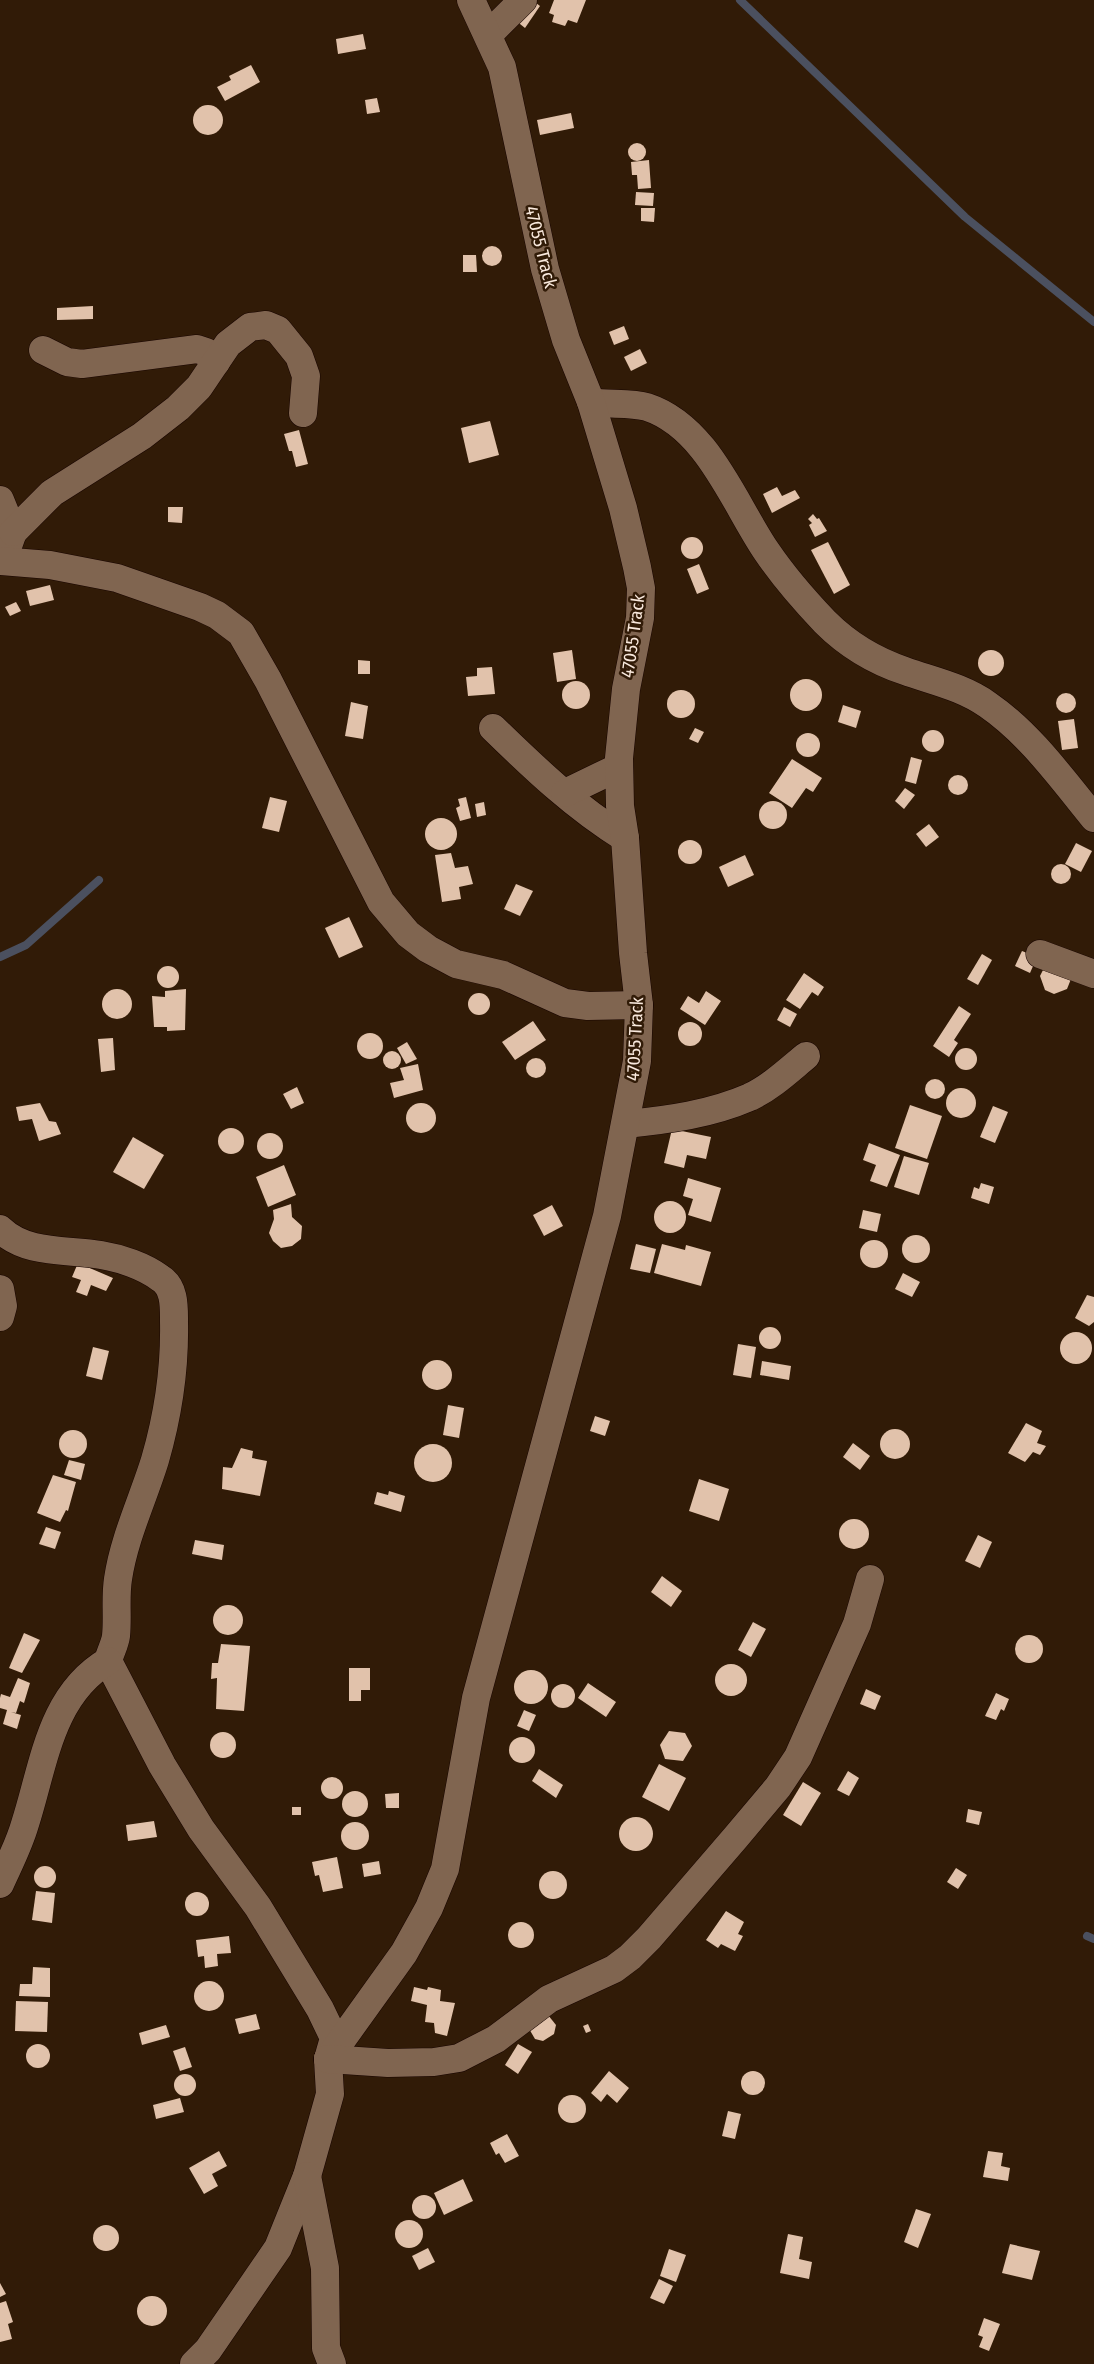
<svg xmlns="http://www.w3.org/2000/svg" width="1094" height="2364" font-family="'Fira Sans Condensed',sans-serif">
  <rect width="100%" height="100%" fill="#311b07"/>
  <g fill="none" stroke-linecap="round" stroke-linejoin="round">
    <!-- stream -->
    <g stroke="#4b505f" stroke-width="8">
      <polyline points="740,0 965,217 1094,322"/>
      <polyline points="0,957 26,945 99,880"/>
      <polyline points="1087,1936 1094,1939"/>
    </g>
  </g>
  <!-- building -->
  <g fill="#e1c2ab">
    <polygon points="532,0 540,6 525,28 515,20"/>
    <polygon points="554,0 586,0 577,23 568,20 565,26 552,22 554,15 549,13"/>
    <polygon points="363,34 366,49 338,54 336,39"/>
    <polygon points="251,65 260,82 225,101 217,87 231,80 229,76"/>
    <polygon points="377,98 380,112 367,114 365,100"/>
    <circle cx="208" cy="120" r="15"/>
    <polygon points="571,113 574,128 540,135 537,120"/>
    <circle cx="637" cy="152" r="9"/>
    <polygon points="649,160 651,188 638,189 637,175 632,175 631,162"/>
    <polygon points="636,192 654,193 653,206 635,205"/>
    <polygon points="641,208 655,208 654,222 641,221"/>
    <circle cx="492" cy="256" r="10"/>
    <polygon points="463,255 476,255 477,272 463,272"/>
    <polygon points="93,306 93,319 57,320 57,308"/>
    <polygon points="624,326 629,339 614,345 609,332"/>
    <polygon points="640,349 647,363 631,371 624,357"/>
    <polygon points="490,421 499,455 469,463 461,428"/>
    <polygon points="299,430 308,464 296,467 292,451 289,451 284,434"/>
    <polygon points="777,487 782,496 795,490 800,498 772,513 763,494"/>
    <polygon points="168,507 183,507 182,523 168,522"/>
    <polygon points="813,514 817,519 819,518 827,531 815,537 809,525 812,523 808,519"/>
    <circle cx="692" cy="548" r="11"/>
    <polygon points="828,542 850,585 834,594 811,550"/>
    <polygon points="699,564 709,589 697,594 687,569"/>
    <polygon points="50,585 54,600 30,606 26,591"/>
    <polygon points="16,602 21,611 10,616 5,607"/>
    <polygon points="572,650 576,679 557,682 553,653"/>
    <circle cx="991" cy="663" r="13"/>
    <polygon points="358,660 370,661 370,674 358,674"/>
    <polygon points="492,667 495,694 468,696 466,677 477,676 477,668"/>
    <circle cx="806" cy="695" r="16"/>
    <circle cx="576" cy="695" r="14"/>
    <circle cx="681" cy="704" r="14"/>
    <circle cx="1066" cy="703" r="10"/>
    <polygon points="351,702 368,706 363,739 345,736"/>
    <polygon points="843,705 861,711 856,728 838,722"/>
    <polygon points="1074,719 1078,748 1062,750 1058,721"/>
    <polygon points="695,728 704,732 698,743 689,739"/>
    <circle cx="933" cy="741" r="11"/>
    <circle cx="808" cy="745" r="12"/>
    <polygon points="911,757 922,760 916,784 905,781"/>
    <polygon points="792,759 822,778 813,792 806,788 792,808 769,793"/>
    <circle cx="958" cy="785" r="10"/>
    <polygon points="905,788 915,795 904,809 895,801"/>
    <polygon points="270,797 287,801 279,832 262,828"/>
    <polygon points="466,797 471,818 460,821 456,808 460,806 458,799"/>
    <circle cx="773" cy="815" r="14"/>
    <polygon points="484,802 486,815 477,817 475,804"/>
    <circle cx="441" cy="834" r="16"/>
    <polygon points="929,824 939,837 926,847 916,834"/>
    <circle cx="690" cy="852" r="12"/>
    <polygon points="1076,843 1092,851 1081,872 1065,864"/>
    <polygon points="451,853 455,868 468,866 473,884 459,887 461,899 442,902 435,855"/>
    <polygon points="745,855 754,875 728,887 719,867"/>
    <circle cx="1061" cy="874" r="10"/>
    <polygon points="516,884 533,891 520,916 504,909"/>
    <polygon points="349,917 363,947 339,958 325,928"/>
    <polygon points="1022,951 1037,957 1030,973 1015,966"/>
    <polygon points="982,954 992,960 978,985 967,979"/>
    <circle cx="168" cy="977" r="11"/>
    <polygon points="1044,968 1071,979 1067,989 1054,994 1045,990 1040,976"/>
    <polygon points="804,973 824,987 818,996 812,992 800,1009 786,1000"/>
    <polygon points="186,989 185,1030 167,1031 167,1027 154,1027 152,996 165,997 165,991"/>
    <circle cx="117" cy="1004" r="15"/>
    <polygon points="706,991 721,1001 705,1025 680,1009 688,996 699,1003"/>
    <circle cx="479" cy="1004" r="11"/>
    <polygon points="959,1006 971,1014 954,1040 958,1043 949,1057 933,1046"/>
    <polygon points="784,1007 797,1014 790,1027 777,1020"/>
    <polygon points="533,1021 546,1040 515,1060 502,1042"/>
    <circle cx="690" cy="1034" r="12"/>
    <circle cx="370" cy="1046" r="13"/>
    <polygon points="113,1038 115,1070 101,1072 98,1039"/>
    <polygon points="407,1042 417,1059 406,1064 397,1048"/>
    <circle cx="966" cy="1059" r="11"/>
    <circle cx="392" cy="1060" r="9"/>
    <circle cx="536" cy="1068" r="10"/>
    <polygon points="418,1064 423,1090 394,1098 390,1083 404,1080 400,1068"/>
    <circle cx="935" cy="1089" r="10"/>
    <polygon points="297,1087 304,1103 291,1109 283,1094"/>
    <circle cx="961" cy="1103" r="15"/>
    <polygon points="40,1103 49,1121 56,1122 61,1134 39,1141 32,1119 19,1121 16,1107"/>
    <circle cx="421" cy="1118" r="15"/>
    <polygon points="910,1105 942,1116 927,1159 895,1148"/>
    <polygon points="993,1106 1008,1112 995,1143 980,1137"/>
    <circle cx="231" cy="1141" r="13"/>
    <polygon points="672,1129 711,1137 706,1159 687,1155 684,1168 664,1163"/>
    <circle cx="270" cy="1146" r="13"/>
    <polygon points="133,1137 164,1155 144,1189 113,1172"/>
    <polygon points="869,1143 900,1155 887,1187 870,1181 876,1165 863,1160"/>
    <polygon points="904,1156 929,1163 919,1195 894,1187"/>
    <polygon points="284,1165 296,1195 268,1207 256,1177"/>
    <polygon points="688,1178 721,1188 711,1222 688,1215 693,1199 683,1196"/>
    <polygon points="981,1183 994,1187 989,1204 971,1198 974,1187 979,1189"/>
    <circle cx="670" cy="1217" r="16"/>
    <polygon points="291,1204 292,1217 302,1226 301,1239 292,1246 281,1248 273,1241 269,1233 274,1219 273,1210"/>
    <polygon points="552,1205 563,1226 544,1236 533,1215"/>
    <polygon points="863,1210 881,1214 877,1232 859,1228"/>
    <circle cx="916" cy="1249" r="14"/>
    <circle cx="874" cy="1254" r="14"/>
    <polygon points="636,1244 656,1249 650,1273 630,1269"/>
    <polygon points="662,1244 685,1250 686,1245 711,1252 701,1286 654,1273"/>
    <polygon points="78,1263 113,1278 106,1291 91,1285 87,1296 76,1292 81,1280 72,1277"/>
    <polygon points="903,1273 920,1282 912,1297 895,1289"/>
    <polygon points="1087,1295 1094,1297 1094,1322 1089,1326 1075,1318"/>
    <circle cx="770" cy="1338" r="11"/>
    <circle cx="1076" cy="1348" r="16"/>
    <polygon points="738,1344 756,1347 751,1378 733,1375"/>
    <polygon points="93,1347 109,1351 102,1380 86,1376"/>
    <circle cx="437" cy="1375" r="15"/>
    <polygon points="762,1361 791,1366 789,1380 760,1375"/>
    <polygon points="448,1405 464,1408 459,1438 443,1435"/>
    <polygon points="595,1416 610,1421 605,1436 590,1431"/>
    <polygon points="1026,1423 1042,1431 1037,1443 1046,1446 1040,1455 1033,1452 1025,1462 1008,1453"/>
    <circle cx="895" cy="1444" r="15"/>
    <circle cx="73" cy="1444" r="14"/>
    <polygon points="853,1443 870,1456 860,1470 843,1457"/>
    <circle cx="433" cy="1463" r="19"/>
    <polygon points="241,1448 253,1451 252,1458 267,1461 260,1496 222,1489 223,1467 232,1468"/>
    <polygon points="69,1460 85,1464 81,1480 64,1475"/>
    <polygon points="53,1475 76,1482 68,1511 66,1510 60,1522 37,1513"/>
    <polygon points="699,1479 729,1489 719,1521 689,1511"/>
    <polygon points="389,1491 405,1496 401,1512 374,1504 377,1492 388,1495"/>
    <circle cx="854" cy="1534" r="15"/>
    <polygon points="46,1527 61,1532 55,1549 39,1544"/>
    <polygon points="978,1535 992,1542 980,1568 965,1561"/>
    <polygon points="195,1540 224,1545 222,1560 192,1554"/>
    <polygon points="662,1576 682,1591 671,1607 651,1592"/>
    <circle cx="228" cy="1620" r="15"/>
    <polygon points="753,1622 766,1629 751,1657 738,1650"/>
    <polygon points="24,1633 40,1640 22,1673 9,1668"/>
    <circle cx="1029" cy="1649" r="14"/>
    <polygon points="221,1644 250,1646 244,1711 216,1709 217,1678 211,1679 212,1663 218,1663"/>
    <circle cx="731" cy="1680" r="16"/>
    <polygon points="349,1668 370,1668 370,1690 361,1690 361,1701 349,1701"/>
    <circle cx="531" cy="1687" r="17"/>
    <polygon points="18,1678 30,1683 24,1703 20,1701 16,1713 11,1712 21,1715 17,1729 3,1724 7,1710 0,1708 0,1698 1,1694 10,1697"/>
    <polygon points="588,1683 616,1702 606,1717 578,1698"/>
    <circle cx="563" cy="1696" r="12"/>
    <polygon points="866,1689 881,1696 875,1710 860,1704"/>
    <polygon points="996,1693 1009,1699 1004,1711 1001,1709 996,1720 985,1716"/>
    <polygon points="524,1710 536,1715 529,1731 517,1726"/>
    <polygon points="669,1731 685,1733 692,1746 683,1761 665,1759 660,1745"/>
    <circle cx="223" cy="1745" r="13"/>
    <circle cx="522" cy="1750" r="13"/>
    <polygon points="659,1764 686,1778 669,1811 642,1797"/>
    <polygon points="539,1769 563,1785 556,1798 532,1781"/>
    <polygon points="848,1771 859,1778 849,1796 837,1790"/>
    <circle cx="332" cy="1788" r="11"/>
    <polygon points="803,1782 821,1793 801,1826 783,1815"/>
    <circle cx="355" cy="1804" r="13"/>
    <polygon points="399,1793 399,1808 386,1808 385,1794"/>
    <rect x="292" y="1807" width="9" height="8"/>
    <polygon points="968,1809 982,1812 979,1825 966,1822"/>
    <circle cx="636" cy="1834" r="17"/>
    <polygon points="154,1821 157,1837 128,1841 126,1825"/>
    <circle cx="355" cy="1836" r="14"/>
    <polygon points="337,1857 343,1888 323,1892 319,1875 315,1876 312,1862"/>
    <polygon points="379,1861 381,1874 364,1877 362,1864"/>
    <circle cx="45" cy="1877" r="11"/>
    <polygon points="956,1868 967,1875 958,1889 947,1882"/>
    <circle cx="553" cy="1885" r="14"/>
    <polygon points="36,1891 55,1893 52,1923 32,1920"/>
    <circle cx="197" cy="1904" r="12"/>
    <polygon points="726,1911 744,1922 738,1934 743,1936 735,1951 721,1944 718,1948 706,1940"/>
    <circle cx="521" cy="1935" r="13"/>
    <polygon points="229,1936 231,1953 217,1954 218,1966 205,1968 204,1956 198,1957 196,1940"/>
    <polygon points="33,1967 50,1968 50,1997 19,1996 20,1984 32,1984"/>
    <circle cx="209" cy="1996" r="15"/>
    <polygon points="414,1987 427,1990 428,1987 441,1990 440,2001 455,2003 447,2036 435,2033 434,2023 425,2022 427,2005 411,2001"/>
    <polygon points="16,2001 48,2002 47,2032 15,2031"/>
    <polygon points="256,2014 260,2029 239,2034 235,2019"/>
    <polygon points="548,2015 556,2025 554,2034 543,2041 535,2039 528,2027"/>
    <polygon points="588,2024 591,2031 586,2033 583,2026"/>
    <polygon points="166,2025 170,2037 142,2045 139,2033"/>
    <circle cx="38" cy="2056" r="12"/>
    <polygon points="518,2044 532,2052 518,2074 505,2065"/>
    <polygon points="185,2047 192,2067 180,2071 173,2051"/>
    <polygon points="609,2071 629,2088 617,2103 607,2094 601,2102 591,2093"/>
    <circle cx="753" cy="2083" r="12"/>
    <circle cx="185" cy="2085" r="11"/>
    <circle cx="572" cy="2109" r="14"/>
    <polygon points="180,2098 184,2112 156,2119 153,2105"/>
    <polygon points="728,2111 741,2114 735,2139 722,2136"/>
    <polygon points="507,2134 519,2156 505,2163 499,2153 496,2155 490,2143"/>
    <polygon points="219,2151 227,2166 212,2174 218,2186 204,2194 189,2168"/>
    <polygon points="988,2151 1003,2153 1001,2166 1010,2168 1008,2181 983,2177"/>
    <polygon points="463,2179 473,2201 444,2215 434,2193"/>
    <circle cx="424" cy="2207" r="12"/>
    <polygon points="916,2209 931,2214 918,2248 904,2242"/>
    <circle cx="409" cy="2234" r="14"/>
    <circle cx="106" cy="2238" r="13"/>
    <polygon points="788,2234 803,2237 799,2259 812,2262 809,2279 780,2273"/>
    <polygon points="1010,2244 1040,2251 1032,2280 1002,2273"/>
    <polygon points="428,2248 435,2262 419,2270 412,2256"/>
    <polygon points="669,2249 686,2255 676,2282 660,2276"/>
    <polygon points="659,2279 673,2286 664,2304 650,2298"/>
    <polygon points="0,2283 6,2294 0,2297"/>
    <circle cx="152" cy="2311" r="15"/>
    <polygon points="6,2301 13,2322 8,2324 12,2339 0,2342 0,2303"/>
    <polygon points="984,2318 1000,2324 989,2351 979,2347 983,2337 978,2335"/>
  </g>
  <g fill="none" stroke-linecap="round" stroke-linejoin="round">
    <defs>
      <g id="minor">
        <polyline points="488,35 523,0"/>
        <polyline points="43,350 67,362 82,364 197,349 206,352 216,362"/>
        <path d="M 591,402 C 608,405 631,402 647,407 C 708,427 734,504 767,552 C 784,577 804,600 825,622 C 847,644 875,661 905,671 C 933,681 963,687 988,705 C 1030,734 1062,779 1094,818"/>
        <polyline points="0,500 13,532 8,546"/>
        <polyline points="13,532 52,493 142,436 178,408 199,387 228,344 250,327 266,325 278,330 299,356 306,376 303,413"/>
        <polyline points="0,561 50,565 117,578 200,607 217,615 241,633 268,680 381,902 408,934 428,949 456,964 503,975 565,1003 588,1006 639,1005"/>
        <path d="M 493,728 C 534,768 576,808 625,838"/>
        <polyline points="565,793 619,767"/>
        <polyline points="1040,954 1094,974"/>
        <path d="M 626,1124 C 668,1120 711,1114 750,1097 C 771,1087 789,1070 806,1056"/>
        <path d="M 0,1229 C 27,1255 67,1249 101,1255 C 120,1258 144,1266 160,1278 C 175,1287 174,1307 174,1322 C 175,1370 168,1415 155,1460 C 143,1499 124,1538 118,1579 C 115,1598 118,1617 116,1636 C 115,1644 110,1653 108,1661 L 162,1765 L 201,1829 L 258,1907 L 320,2009 L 334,2038 L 328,2059 L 330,2094 L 307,2176 L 278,2248 L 208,2350 L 194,2364"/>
        <polyline points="0,1289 3,1306 0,1317"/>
        <path d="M 0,1884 C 9,1864 19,1845 25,1824 C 44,1765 50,1695 108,1661"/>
        <polyline points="328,2059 404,1953 429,1908 445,1869 476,1698 607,1216 637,1061 639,1005 633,953 625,838 620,806 619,758 626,689 640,618 641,588 637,567 623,508 591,402 566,340 545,269 502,67 471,0"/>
        <polyline points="328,2059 388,2063 434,2062 459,2058 496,2039 549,1999 614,1969 630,1957 649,1938 736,1837 778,1787 798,1757 857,1624 870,1579"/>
        <polyline points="307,2176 325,2268 326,2348 332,2364"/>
      </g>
    </defs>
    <!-- minor casing -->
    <use href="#minor" stroke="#180500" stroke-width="29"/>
    <!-- minor -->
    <use href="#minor" stroke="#806550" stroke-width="28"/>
  </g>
  <g text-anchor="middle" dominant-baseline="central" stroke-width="5" stroke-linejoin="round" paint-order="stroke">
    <!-- street labels -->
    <g font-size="18" fill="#f9e9dd" stroke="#311b07">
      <text transform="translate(541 247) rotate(76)">47055 Track</text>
      <text transform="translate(633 636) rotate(-82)">47055 Track</text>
      <text transform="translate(635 1039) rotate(-87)">47055 Track</text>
    </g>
  </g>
</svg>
